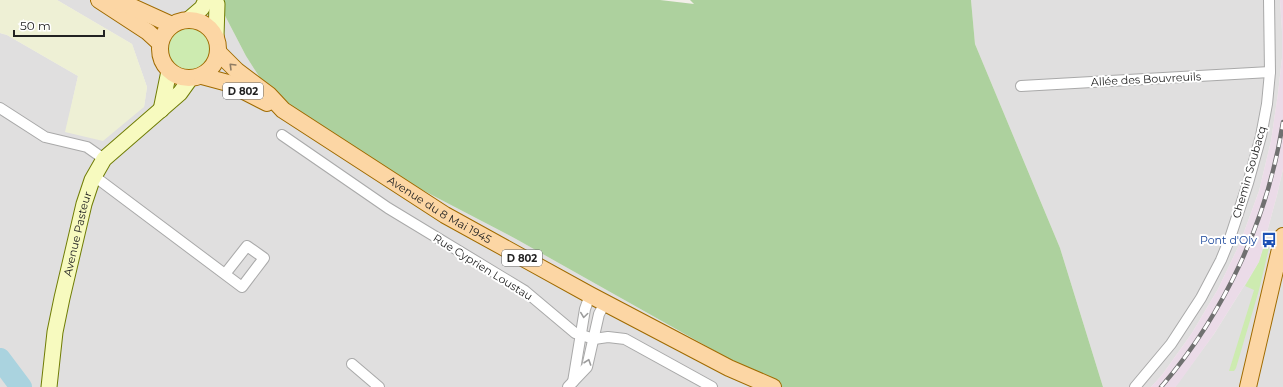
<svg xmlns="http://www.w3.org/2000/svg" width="1283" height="387" font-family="Montserrat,sans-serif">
  <rect width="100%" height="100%" fill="#f2efe9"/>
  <!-- residential -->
  <g fill="#e0dfdf">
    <polygon points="57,0 218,0 221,8 246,56 286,119 516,239 779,387 0,387 0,33 7,35 78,76 66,131 144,107 147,87 132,44"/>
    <polygon points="971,0 1280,0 1282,31 1282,58 1278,93 1271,141 1259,191 1240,243 1218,289 1192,333 1162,375 1151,387 1103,387 1060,248 975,44"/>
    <polygon points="1283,169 1283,387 1175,387 1214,334 1259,262 1277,195"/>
  </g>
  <!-- industrial -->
  <polygon fill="#ebdbe8" points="1280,0 1283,0 1283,169 1277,195 1259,262 1214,334 1178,384 1175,387 1151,387 1162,375 1192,333 1218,289 1240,243 1259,191 1271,141 1278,93 1282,58 1282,31"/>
  <!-- farmland -->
  <polygon fill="#eef0d5" points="0,0 57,0 132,44 147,87 144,107 103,141 65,132 78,76 7,35 0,33"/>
  <!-- grass -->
  <g fill="#cdebb0">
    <circle cx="189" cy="49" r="21"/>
    <polygon points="1264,246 1269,248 1259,290 1236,368 1234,371 1229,371 1254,290 1245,286 1259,262"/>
  </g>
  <!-- forest -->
  <polygon fill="#add19e" points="218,0 660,0 694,4 690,0 971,0 975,44 1060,248 1103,387 779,387 516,239 286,119 246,56 221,8"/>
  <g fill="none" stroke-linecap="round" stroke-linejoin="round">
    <!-- river -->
    <polyline stroke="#aad3df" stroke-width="22" points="0,359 21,387"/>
    <defs>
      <g id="street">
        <polyline points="1021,86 1270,72"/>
        <polyline points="0,108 45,137 87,147 104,159"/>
        <polyline points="282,135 388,208 525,291 575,333 594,339 608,337 625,339 712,387"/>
        <polyline points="94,176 242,287 264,258 247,246 225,274"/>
        <polyline points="352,364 379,387"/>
        <polyline points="573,382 585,309 590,295"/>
        <polyline points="568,387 587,367 599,314 605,303"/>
        <polyline points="1135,387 1171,344 1201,298 1221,260 1230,238 1248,183 1261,136 1267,104 1270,72 1269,0"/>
      </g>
      <g id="secondary">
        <polyline points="215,0 217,4 216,37"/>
        <polyline points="188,20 202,8 206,0"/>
        <polyline points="161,110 169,71"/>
        <path id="s1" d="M 49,387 L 55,332 L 62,298 L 84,204 L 92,180 L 104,159 L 180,93 L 190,79"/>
      </g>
      <g id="primary">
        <polyline points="99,0 148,32 160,43"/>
        <polyline points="117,0 172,25"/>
        <circle cx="189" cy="49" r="29"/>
        <path id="s2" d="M 218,52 L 237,71 L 269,95 L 283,110 L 445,215 L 590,295 L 729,368 L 773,387"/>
        <polyline points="202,76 228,83 267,103"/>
        <polyline points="1248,387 1283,236"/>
      </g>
    </defs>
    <!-- street casing -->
    <use href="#street" stroke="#a9a9a9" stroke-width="12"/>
    <!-- secondary casing -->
    <use href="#secondary" stroke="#707d05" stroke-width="17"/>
    <!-- primary casing -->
    <use href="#primary" stroke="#a06b00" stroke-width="18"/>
    <!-- street -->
    <use href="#street" stroke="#fff" stroke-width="10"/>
    <!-- secondary -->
    <use href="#secondary" stroke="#f7fabf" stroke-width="15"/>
    <!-- primary -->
    <use href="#primary" stroke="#fcd6a4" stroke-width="16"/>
    <defs>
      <path id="rail" d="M 1161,387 C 1225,313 1268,219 1283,122"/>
    </defs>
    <!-- rail casing -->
    <use href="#rail" stroke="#707070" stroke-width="4.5"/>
    <!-- rail -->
    <use href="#rail" stroke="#fff" stroke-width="3" stroke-dasharray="9" stroke-linecap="butt"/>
  </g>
  <!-- one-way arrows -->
  <defs><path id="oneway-chevron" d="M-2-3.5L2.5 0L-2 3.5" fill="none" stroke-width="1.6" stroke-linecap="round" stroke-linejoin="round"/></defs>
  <use stroke="#8f7c63" href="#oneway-chevron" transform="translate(232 66) rotate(-135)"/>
  <g stroke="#9c9c9c">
    <use href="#oneway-chevron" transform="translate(584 315) rotate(98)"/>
    <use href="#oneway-chevron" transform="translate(588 362) rotate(-71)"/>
  </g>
  <!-- icons -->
  <defs>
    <symbol id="bus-bare" viewBox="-9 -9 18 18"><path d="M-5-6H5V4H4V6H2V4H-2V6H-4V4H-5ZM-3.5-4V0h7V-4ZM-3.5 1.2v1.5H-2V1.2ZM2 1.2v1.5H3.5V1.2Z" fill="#1a4fb4" stroke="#fff" stroke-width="2.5" paint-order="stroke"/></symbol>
  </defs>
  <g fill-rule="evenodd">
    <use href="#bus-bare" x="1258" y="229" width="22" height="22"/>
  </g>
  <g text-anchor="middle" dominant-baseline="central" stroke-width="4" stroke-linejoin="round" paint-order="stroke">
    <!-- shield labels -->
    <g fill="#fff" stroke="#646464" stroke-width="1">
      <rect x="223" y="83" width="40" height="16" rx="3"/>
      <rect x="502" y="250" width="40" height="16" rx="3"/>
    </g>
    <g font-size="10" font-weight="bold" fill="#222">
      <text x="243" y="91">D 802</text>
      <text x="522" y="258">D 802</text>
    </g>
    <!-- street labels -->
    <g font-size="11" fill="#222" stroke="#fff">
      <text transform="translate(1146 79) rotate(-3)">Allée des Bouvreuils</text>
      <text transform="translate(1249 172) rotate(-74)">Chemin Soubacq</text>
      <text stroke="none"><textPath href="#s2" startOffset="273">Avenue du 8 Mai 1945</textPath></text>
      <text stroke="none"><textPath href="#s1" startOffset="156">Avenue Pasteur</textPath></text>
      <text transform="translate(483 267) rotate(32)">Rue Cyprien Loustau</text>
    </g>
    <!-- transit labels -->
    <g font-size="11" fill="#164399" stroke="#fff" text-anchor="end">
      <text x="1257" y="240">Pont d'Oly</text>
    </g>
  </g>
  <!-- scale -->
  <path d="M14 30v6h90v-6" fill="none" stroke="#222222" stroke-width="2"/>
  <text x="20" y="30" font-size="12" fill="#222222" stroke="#ffffff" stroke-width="3" paint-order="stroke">50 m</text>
</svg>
